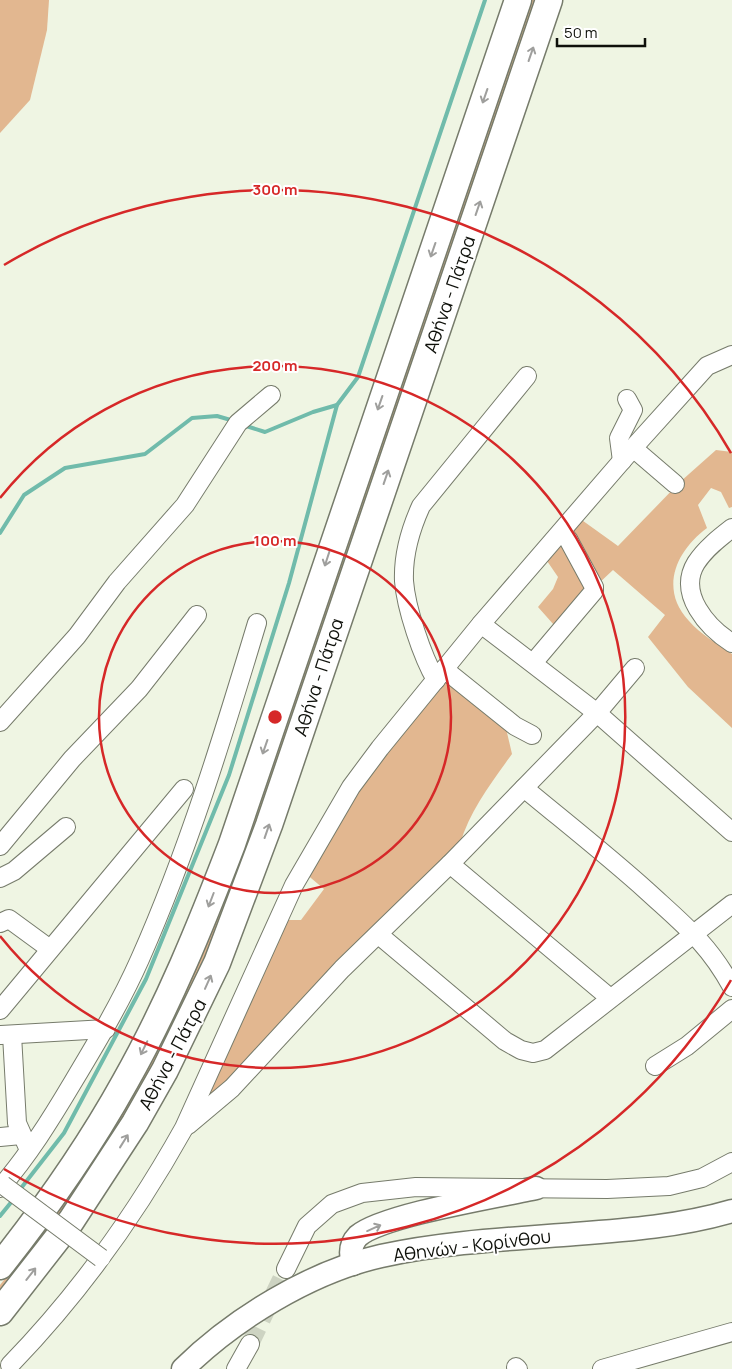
<svg xmlns="http://www.w3.org/2000/svg" width="732" height="1369" font-family="Manrope,sans-serif">
  <rect width="100%" height="100%" fill="#eff5e3"/>
  <!-- green -->
  <g fill="#e2b790">
    <polygon points="0,0 49,0 47,30 30,100 0,133"/>
    <polygon points="531,0 537,0 272,781 206,959 141,1091 62,1215 0,1295 0,1285 39,1235 121,1113"/>
    <path d="M 716,450 L 732,452 L 732,507 L 729,508 L 721,492 L 711,488 L 698,505 L 707,528 C 676,551 659,589 689,621 C 700,634 718,644 732,654 L 732,728 L 688,687 L 648,637 L 665,615 L 613,570 L 554,625 L 538,607 L 553,589 L 558,577 L 545,558 L 579,518 L 618,546 L 680,482 Z"/>
    <path d="M 446,677 L 505,724 L 512,754 C 492,782 470,810 460,844 L 208,1100 L 205,1100 L 285,920 L 301,920 L 324,889 L 305,873 L 349,797 Z"/>
  </g>
  <g fill="none" stroke-linecap="round" stroke-linejoin="round">
    <!-- stream -->
    <g stroke="#70bbab" stroke-width="4">
      <polyline points="243,425 265,432 313,412 337,405"/>
      <polyline points="0,533 24,495 65,468 145,454 192,418 217,416 234,421"/>
      <polyline points="18,1192 64,1133 146,979 229,775 289,583 337,405 358,377 485,0"/>
      <polyline points="0,1216 13,1200"/>
    </g>
    <!-- minor-tunnel -->
    <polyline stroke="#cdd3c2" stroke-width="18" stroke-dasharray="18 9" stroke-linecap="butt" points="250,1344 286,1269"/>
    <defs>
      <g id="minor">
        <polyline points="633,448 675,484"/>
        <polyline points="622,461 619,438 633,410 627,399"/>
        <path d="M 732,528 C 719,538 705,549 696,563 C 677,594 708,628 732,643"/>
        <polyline points="481,624 597,713 732,832"/>
        <polyline points="533,663 594,591 594,587 568,539"/>
        <polyline points="444,669 515,726 532,735"/>
        <path d="M 436,680 C 422,656 406,608 404,581 C 403,556 411,528 421,506 L 527,376"/>
        <polyline points="0,722 77,636 117,582 185,505 238,423 271,395"/>
        <path d="M 524,788 C 565,822 607,855 647,891 C 683,924 708,943 732,987"/>
        <polyline points="0,846 72,759 139,689 197,615"/>
        <polyline points="450,864 610,998"/>
        <polyline points="0,878 14,871 66,827"/>
        <polyline points="0,923 9,919 50,949"/>
        <polyline points="379,935 505,1041 521,1050 533,1053 545,1050 732,904"/>
        <polyline points="0,1010 184,789"/>
        <polyline points="1,1035 106,1029"/>
        <polyline points="12,1035 17,1123 29,1150"/>
        <polyline points="655,1066 687,1046 732,1009"/>
        <polyline points="188,1125 232,1088 342,969 450,864 597,713 635,668"/>
        <polyline points="0,1137 21,1135"/>
        <path d="M 0,1188 C 28,1156 51,1119 73,1082 C 97,1042 121,1002 140,959 C 188,851 223,736 257,623"/>
        <polyline points="286,1269 307,1226 332,1204 362,1193 416,1187 607,1189 669,1186 702,1178 732,1162"/>
        <path d="M 10,1365 C 80,1293 135,1216 184,1128 L 294,885 L 351,787 L 380,748 L 481,624 L 633,448 L 707,366 L 732,355"/>
        <polyline points="516,1367 518,1369"/>
        <polyline points="236,1369 250,1344"/>
        <polyline points="602,1369 732,1332"/>
      </g>
      <g id="major">
        <path d="M 353,1264 C 350,1254 350,1244 358,1236 C 382,1215 500,1196 536,1188"/>
        <path d="M 183,1369 C 234,1319 310,1272 381,1256 C 445,1242 510,1239 575,1234 C 628,1230 681,1226 732,1211"/>
      </g>
      <g id="highway">
        <path d="M 0,1266 C 46,1208 89,1147 125,1082 C 168,1006 201,925 232,844 L 518,0"/>
        <polyline points="0,1312 71,1221 135,1123 165,1070 217,963 269,825 549,0"/>
      </g>
    </defs>
    <!-- minor casing -->
    <use href="#minor" stroke="#767b6b" stroke-width="20"/>
    <!-- major casing -->
    <use href="#major" stroke="#767b6b" stroke-width="25"/>
    <!-- highway casing -->
    <use href="#highway" stroke="#767b6b" stroke-width="29"/>
    <!-- minor -->
    <use href="#minor" stroke="#fff" stroke-width="18"/>
    <!-- major -->
    <use href="#major" stroke="#fff" stroke-width="22"/>
    <!-- highway -->
    <use href="#highway" stroke="#fff" stroke-width="26"/>
    <defs>
      <polyline id="minor-bridge" points="3,1185 101,1258"/>
    </defs>
    <!-- minor-bridge casing -->
    <use href="#minor-bridge" stroke="#767b6b" stroke-width="20" stroke-linecap="butt"/>
    <!-- minor-bridge -->
    <use href="#minor-bridge" stroke="#fff" stroke-width="18"/>
  </g>
  <!-- one-way arrows -->
  <defs><path id="oneway-shaft" d="M-6 0H5M1.5-3L5.5 0L1.5 3" fill="none" stroke-width="1.6" stroke-linecap="round" stroke-linejoin="round" transform="scale(1.25)"/></defs>
  <g stroke="#9f9f9d">
    <use href="#oneway-shaft" transform="translate(531 54) rotate(-71)"/>
    <use href="#oneway-shaft" transform="translate(485 96) rotate(109)"/>
    <use href="#oneway-shaft" transform="translate(478 208) rotate(-71)"/>
    <use href="#oneway-shaft" transform="translate(433 250) rotate(109)"/>
    <use href="#oneway-shaft" transform="translate(380 403) rotate(109)"/>
    <use href="#oneway-shaft" transform="translate(386 477) rotate(-71)"/>
    <use href="#oneway-shaft" transform="translate(327 559) rotate(108)"/>
    <use href="#oneway-shaft" transform="translate(265 747) rotate(109)"/>
    <use href="#oneway-shaft" transform="translate(267 831) rotate(-71)"/>
    <use href="#oneway-shaft" transform="translate(211 900) rotate(111)"/>
    <use href="#oneway-shaft" transform="translate(208 982) rotate(-66)"/>
    <use href="#oneway-shaft" transform="translate(144 1048) rotate(116)"/>
    <use href="#oneway-shaft" transform="translate(124 1141) rotate(-58)"/>
    <use href="#oneway-shaft" transform="translate(374 1228) rotate(-24)"/>
    <use href="#oneway-shaft" transform="translate(31 1274) rotate(-52)"/>
  </g>
  <!-- distance rings -->
  <g fill="none" stroke="#d62828" stroke-width="2.5">
    <circle cx="275" cy="717" r="176"/>
    <path d="M0 498A351 351 0 1 1 0 936"/>
    <path d="M731 980A527 527 0 0 1 4 1169M4 265A527 527 0 0 1 731 453"/>
  </g>
  <g text-anchor="middle" dominant-baseline="central" stroke-width="4" stroke-linejoin="round" paint-order="stroke">
    <!-- street labels -->
    <g font-size="18" fill="#0e100a" stroke="#fff">
      <text transform="translate(449 294) rotate(-71)">Αθήνα - Πάτρα</text>
      <text transform="translate(318 677) rotate(-72)">Αθήνα - Πάτρα</text>
      <text transform="translate(172 1054) rotate(-62)">Αθήνα - Πάτρα</text>
      <text transform="translate(472 1245) rotate(-7)">Αθηνών - Κορίνθου</text>
    </g>
  </g>
  <circle cx="275" cy="717" r="8" fill="#d62828" stroke="#fff" stroke-width="2.5"/>
  <g font-size="15" text-anchor="middle" font-weight="bold" fill="#d62828" stroke="#fff" stroke-width="4" stroke-linejoin="round" paint-order="stroke">
    <text x="275" y="195">300 m</text>
    <text x="275" y="371">200 m</text>
    <text x="275" y="546">100 m</text>
  </g>
  <!-- scale -->
  <path d="M557 38v8h88v-8" fill="none" stroke="#0e100a" stroke-width="2.5"/>
  <text x="564" y="38" font-size="15" fill="#0e100a" stroke="#ffffff" stroke-width="4" paint-order="stroke">50 m</text>
</svg>
